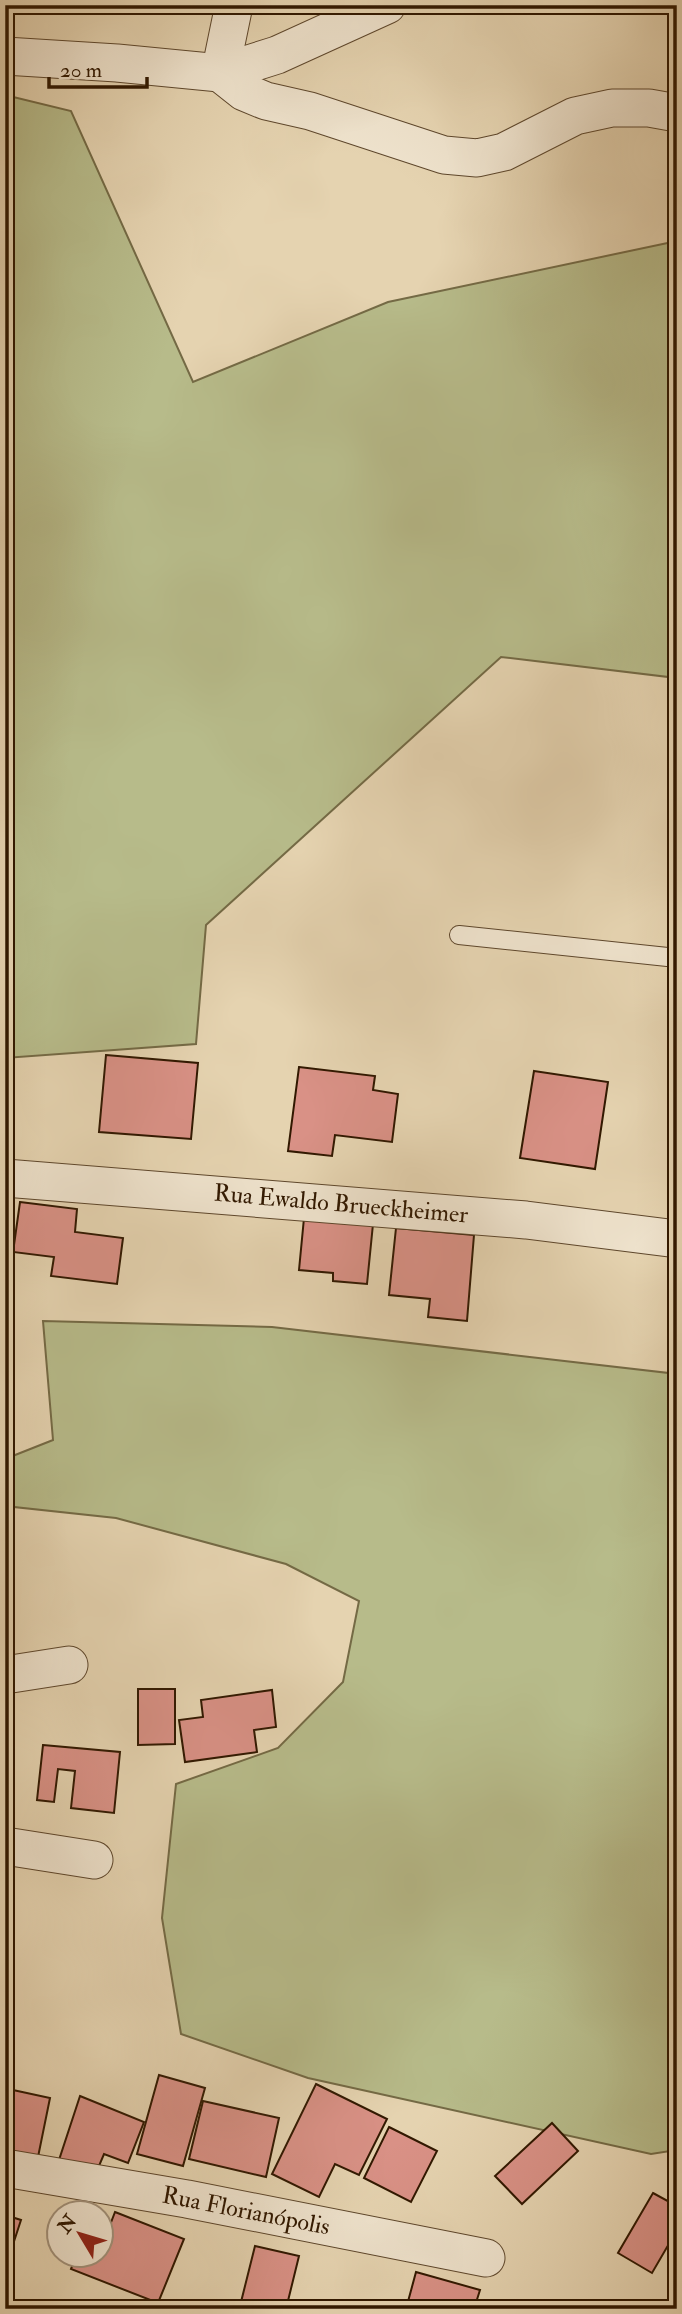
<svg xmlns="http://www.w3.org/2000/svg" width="682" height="2314" font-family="'IM FELL Double Pica',serif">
  <rect width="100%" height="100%" fill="#e5d3b0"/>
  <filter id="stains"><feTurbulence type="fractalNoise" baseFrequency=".00286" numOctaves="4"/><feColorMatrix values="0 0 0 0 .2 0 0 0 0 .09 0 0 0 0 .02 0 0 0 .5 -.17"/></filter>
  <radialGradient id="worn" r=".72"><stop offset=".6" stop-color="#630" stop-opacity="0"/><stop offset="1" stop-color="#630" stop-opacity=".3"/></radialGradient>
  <!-- green -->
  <g fill="#b7bb8a" stroke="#746a45" stroke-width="2">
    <polygon points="5,95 71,111 193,382 388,302 677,241 677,678 501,657 206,925 196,1044 5,1058"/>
    <polygon points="43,1321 272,1327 677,1374 677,2150 651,2154 308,2078 181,2034 162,1918 176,1784 278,1748 343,1682 359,1601 286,1564 116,1518 5,1506 5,1459 53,1440"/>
  </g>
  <!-- building -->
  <g fill="#d99186" stroke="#311800" stroke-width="2">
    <polygon points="32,5 80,5 80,10"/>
    <polygon points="106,1055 198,1063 191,1139 99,1132"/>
    <polygon points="299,1067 375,1076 373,1090 398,1094 392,1142 335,1135 332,1156 288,1151"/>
    <polygon points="534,1071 608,1082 595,1169 520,1158"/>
    <polygon points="20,1202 77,1209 75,1232 123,1238 117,1284 51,1276 54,1257 13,1252"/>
    <polygon points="304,1218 373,1224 367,1284 333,1281 333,1273 299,1270"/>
    <polygon points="396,1228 474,1235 467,1321 428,1317 430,1299 389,1295"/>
    <polygon points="138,1689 175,1689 175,1744 138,1745"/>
    <polygon points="272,1690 276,1727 254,1730 257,1752 185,1762 179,1720 203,1717 201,1700"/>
    <polygon points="43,1745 120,1752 114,1813 71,1808 75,1771 58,1769 54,1802 37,1800"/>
    <polygon points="159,2075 205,2088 183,2166 137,2154"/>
    <polygon points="316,2084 387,2119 359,2175 335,2164 319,2197 272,2174"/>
    <polygon points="13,2090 50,2098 38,2157 5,2150 5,2126"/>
    <polygon points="80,2096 144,2122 128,2163 104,2154 99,2166 59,2160"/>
    <polygon points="203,2101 279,2118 266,2177 189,2159"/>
    <polygon points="552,2123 578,2151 522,2204 495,2176"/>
    <polygon points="389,2127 437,2151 411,2202 364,2178"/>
    <polygon points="653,2193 677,2206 677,2230 652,2273 618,2253"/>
    <polygon points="115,2212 184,2239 158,2303 71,2269 77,2254 102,2254 102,2246"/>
    <polygon points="5,2215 21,2220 5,2269"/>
    <polygon points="255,2246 299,2256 286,2309 222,2309 224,2303 240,2306"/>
    <polygon points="416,2272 480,2290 474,2309 406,2309"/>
  </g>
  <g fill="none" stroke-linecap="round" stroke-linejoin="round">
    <defs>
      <polyline id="service" points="459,935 677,958"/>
      <g id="minor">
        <polyline points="234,5 220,73 244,92 266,101 310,111 444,155 477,158 504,152 575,116 612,108 649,108 677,113"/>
        <polyline points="5,56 117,63 220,73 277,55 387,5"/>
        <polyline points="5,1178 526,1220 677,1239"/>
        <polyline points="5,1675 69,1665"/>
        <polyline points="5,1846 94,1860"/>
        <polyline points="5,2168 187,2199 486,2258"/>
      </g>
    </defs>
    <!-- service casing -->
    <use href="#service" stroke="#5e472c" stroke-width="20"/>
    <!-- minor casing -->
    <use href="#minor" stroke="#5e472c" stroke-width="39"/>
    <!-- service -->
    <use href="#service" stroke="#eee2cc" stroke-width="18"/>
    <!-- minor -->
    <use href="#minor" stroke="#eee2cc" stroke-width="37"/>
  </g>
  <g text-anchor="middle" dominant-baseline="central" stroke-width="5" stroke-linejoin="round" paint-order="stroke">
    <!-- street labels -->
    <g font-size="24" fill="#311800" stroke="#eee2cc">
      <text transform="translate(341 1204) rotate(5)">Rua Ewaldo Brueckheimer</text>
      <text transform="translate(246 2211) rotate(11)">Rua Florianópolis</text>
    </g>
  </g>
  <!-- margin -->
  <rect width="682" height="2314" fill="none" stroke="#e5d3b0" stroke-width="28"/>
  <rect x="7" y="7" width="668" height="2300" fill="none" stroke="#311800" stroke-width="3.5"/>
  <rect x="14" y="14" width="654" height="2286" fill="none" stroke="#311800" stroke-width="2"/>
  <!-- north arrow -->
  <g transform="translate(80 2234) rotate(308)"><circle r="33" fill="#eee2cc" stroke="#a2917a" stroke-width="2"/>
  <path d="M0-5L12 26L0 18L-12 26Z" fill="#8f2418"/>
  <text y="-10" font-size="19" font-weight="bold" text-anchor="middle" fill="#311800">N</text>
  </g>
  <!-- scale -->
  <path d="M49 77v10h98v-10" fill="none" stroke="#311800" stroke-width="3.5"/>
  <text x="60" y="77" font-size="21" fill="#311800" stroke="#eee2cc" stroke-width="5" paint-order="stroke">20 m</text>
  <rect width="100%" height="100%" filter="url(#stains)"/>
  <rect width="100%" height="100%" fill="url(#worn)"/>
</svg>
